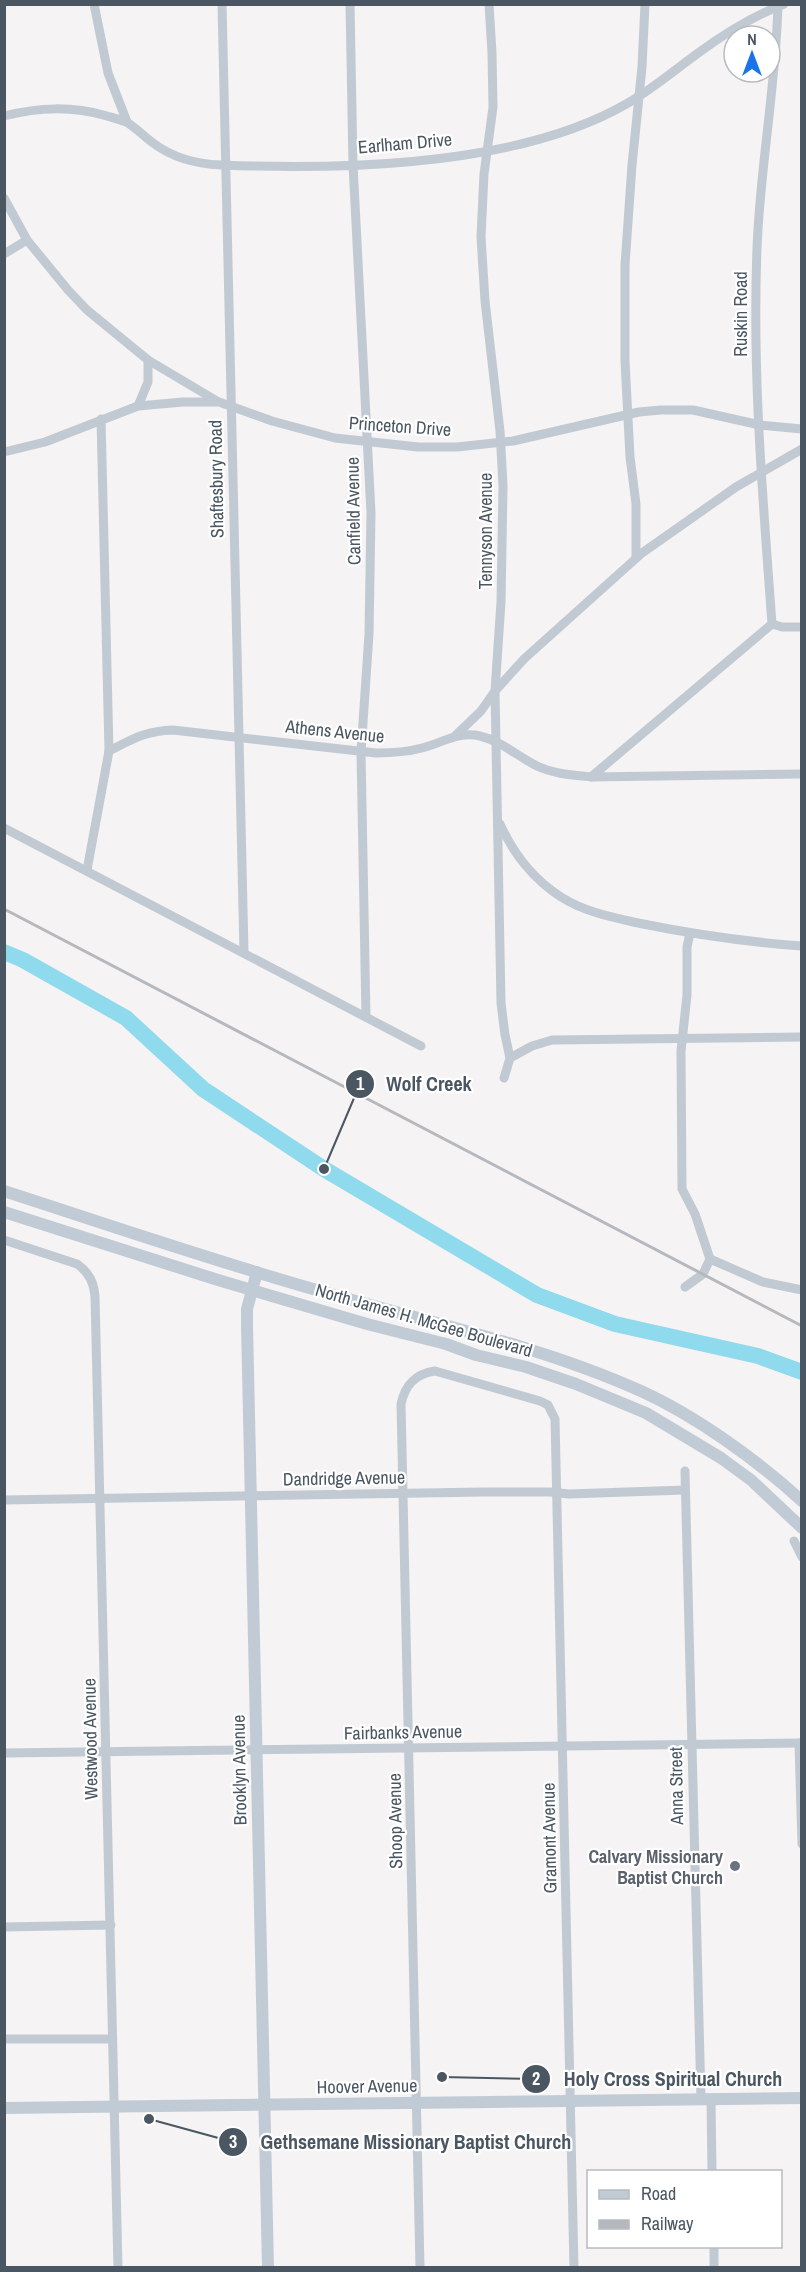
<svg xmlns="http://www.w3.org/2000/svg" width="806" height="2272" font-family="'Archivo Narrow',sans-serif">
  <rect width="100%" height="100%" fill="#f5f3f3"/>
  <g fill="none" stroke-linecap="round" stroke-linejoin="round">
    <!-- river -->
    <polyline stroke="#90daee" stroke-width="16" points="4,952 23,960 126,1018 203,1089 324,1169 537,1295 615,1324 758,1356 802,1372"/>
    <!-- street -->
    <g stroke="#c1cad2" stroke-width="9">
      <polyline points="94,4 108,73 127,122"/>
      <polyline points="222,4 244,952"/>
      <polyline points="350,4 353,165 371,513 369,634 361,752 366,1017"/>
      <polyline points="489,4 492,53 493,107 484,174 481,237 485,301 500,431 503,486 501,602 495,691 501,1003 505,1035 510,1058"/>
      <path d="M 4,116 C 40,107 72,106 107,116 C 114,118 122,120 128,123 C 137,129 145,137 153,143 C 173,158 197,164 221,165 C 343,170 520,166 628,103 C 654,88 677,68 701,51 C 727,32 754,16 784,4"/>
      <polyline points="4,198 27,240 68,290 87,310 148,360 217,401"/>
      <polyline points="4,254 27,240"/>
      <polyline points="138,406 148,382 148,360"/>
      <polyline points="4,452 45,442 138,406 183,402 219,402 272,421 335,438 418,447 457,447 513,441 639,412 661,410 693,410 760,425 802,429"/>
      <polyline points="636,558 636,504 630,457 625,361 625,265 632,165 642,67 645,4"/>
      <path d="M 772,624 C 763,500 752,374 757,248 C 760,167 776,86 778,4"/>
      <polyline points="772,624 782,627 802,627"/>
      <polyline points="455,736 481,711 495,691 524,659 642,553 736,487 802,449"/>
      <path d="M 109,751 C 133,739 145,731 173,730 L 376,753 C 392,753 407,752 422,748 C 442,743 458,731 480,736 C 501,741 517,756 537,766 C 554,774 572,775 591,777 L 802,774"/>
      <polyline points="591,777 772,624"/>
      <path d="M 500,824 C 513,853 534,880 561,897 C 585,912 611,917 638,923 C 692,934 747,942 802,946"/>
      <polyline points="4,828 421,1046"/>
      <polyline points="87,870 109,751 101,419"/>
      <polyline points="504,1078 510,1058 532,1046 552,1040 802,1037"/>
      <path d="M 4,1240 L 77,1264 C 89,1272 94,1282 95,1296 L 118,2268"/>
      <polyline points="710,1259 763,1282 802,1290"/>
      <polyline points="685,1287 703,1274 710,1259 695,1214 682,1189 681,1051 687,995 687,947 690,933"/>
      <polyline points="685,1471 701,2100"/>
      <polyline points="4,1500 483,1492 550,1492 569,1494 685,1490"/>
      <polyline points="794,1541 802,1557"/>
      <polyline points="799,1743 802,1844"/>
      <polyline points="4,1753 802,1743"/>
      <polyline points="4,1927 111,1925"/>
      <polyline points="4,2039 112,2039"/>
      <polyline points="711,2100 712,2172"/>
      <polyline points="714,2246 714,2268"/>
      <path d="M 420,2268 L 401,1404 C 405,1385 415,1374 435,1371 L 540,1401 L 548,1405 L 555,1419 L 574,2268"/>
    </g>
    <!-- secondary -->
    <g stroke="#c1cbd6" stroke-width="12">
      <path d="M 4,1191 C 109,1225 214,1261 320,1291 C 427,1322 539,1345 641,1391 C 696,1416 757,1460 802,1501"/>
      <polyline points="4,1212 218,1280 367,1324 446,1344 476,1355 526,1367 576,1384 646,1413 721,1458 751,1480 802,1528"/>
      <polyline points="257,1272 247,1309 247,1325 268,2268"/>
      <polyline points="4,2108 802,2098"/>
    </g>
    <!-- rail -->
    <polyline stroke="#b5b8bd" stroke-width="3" points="4,909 802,1326"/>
  </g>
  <!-- markers -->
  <circle fill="#6b7280" stroke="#fff" stroke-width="2" cx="735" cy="1866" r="6"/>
  <g text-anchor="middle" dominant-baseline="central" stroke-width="4.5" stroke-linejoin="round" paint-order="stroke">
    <!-- street labels -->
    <g font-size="18" fill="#4a5661" stroke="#fff">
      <text transform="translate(405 143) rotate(-5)">Earlham Drive</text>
      <text transform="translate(740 314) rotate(-90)">Ruskin Road</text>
      <text transform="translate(400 426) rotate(4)">Princeton Drive</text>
      <text transform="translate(216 479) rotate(-91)">Shaftesbury Road</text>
      <text transform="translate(353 511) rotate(-91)">Canfield Avenue</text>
      <text transform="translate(485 531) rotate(-90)">Tennyson Avenue</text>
      <text transform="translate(335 731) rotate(6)">Athens Avenue</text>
      <text transform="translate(424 1320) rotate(16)">North James H. McGee Boulevard</text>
      <text transform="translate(344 1478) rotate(-1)">Dandridge Avenue</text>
      <text transform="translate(403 1732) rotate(-1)">Fairbanks Avenue</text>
      <text transform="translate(90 1739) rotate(-91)">Westwood Avenue</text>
      <text transform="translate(239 1770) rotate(-91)">Brooklyn Avenue</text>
      <text transform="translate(676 1786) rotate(-91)">Anna Street</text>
      <text transform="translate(395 1821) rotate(-91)">Shoop Avenue</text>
      <text transform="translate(549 1838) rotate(-91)">Gramont Avenue</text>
      <text transform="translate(367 2086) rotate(-1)">Hoover Avenue</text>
    </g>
    <!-- worship labels -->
    <g font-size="18" font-weight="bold" fill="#5b616d" stroke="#fff" text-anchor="end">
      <text x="723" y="1856">Calvary Missionary<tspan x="723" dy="21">Baptist Church</tspan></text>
    </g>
  </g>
  <!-- callouts -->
  <path fill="none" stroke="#4a5661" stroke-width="2" d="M324 1169L360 1084M442 2077L536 2079M149 2119L233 2142"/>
  <g fill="#4a5661" stroke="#fff" stroke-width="2">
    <circle cx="324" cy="1169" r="6"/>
    <circle cx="442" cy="2077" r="6"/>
    <circle cx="149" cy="2119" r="6"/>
    <circle cx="360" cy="1084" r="15"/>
    <circle cx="536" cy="2079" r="15"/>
    <circle cx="233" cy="2142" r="15"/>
  </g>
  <g font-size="18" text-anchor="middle" font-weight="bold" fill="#fff">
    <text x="360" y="1090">1</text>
    <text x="536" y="2085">2</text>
    <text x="233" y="2148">3</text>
  </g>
  <g font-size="20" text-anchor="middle" font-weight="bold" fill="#4a5661" stroke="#fff" stroke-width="4.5" stroke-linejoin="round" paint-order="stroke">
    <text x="429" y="1091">Wolf Creek</text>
    <text x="673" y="2086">Holy Cross Spiritual Church</text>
    <text x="416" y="2149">Gethsemane Missionary Baptist Church</text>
  </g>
  <!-- border -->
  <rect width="806" height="2272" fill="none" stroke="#4a5661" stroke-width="12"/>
  <!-- legend -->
  <rect x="587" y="2170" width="195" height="78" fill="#ffffff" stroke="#b7bbc0" stroke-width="1.5"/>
  <rect x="599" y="2190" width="30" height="9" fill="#c1cbd6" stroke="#b7bbc0" stroke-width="1.5"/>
  <text x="641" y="2200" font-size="18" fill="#4a5661">Road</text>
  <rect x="599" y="2220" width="30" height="9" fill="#b5b8bd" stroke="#b7bbc0" stroke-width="1.5"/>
  <text x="641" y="2230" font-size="18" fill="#4a5661">Railway</text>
  <!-- north arrow -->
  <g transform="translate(752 54)"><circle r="28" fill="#ffffff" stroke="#b7bbc0" stroke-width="1.5"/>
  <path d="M0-4.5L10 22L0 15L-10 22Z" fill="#1a73e8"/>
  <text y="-9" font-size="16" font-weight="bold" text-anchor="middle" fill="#4a5661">N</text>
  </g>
</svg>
